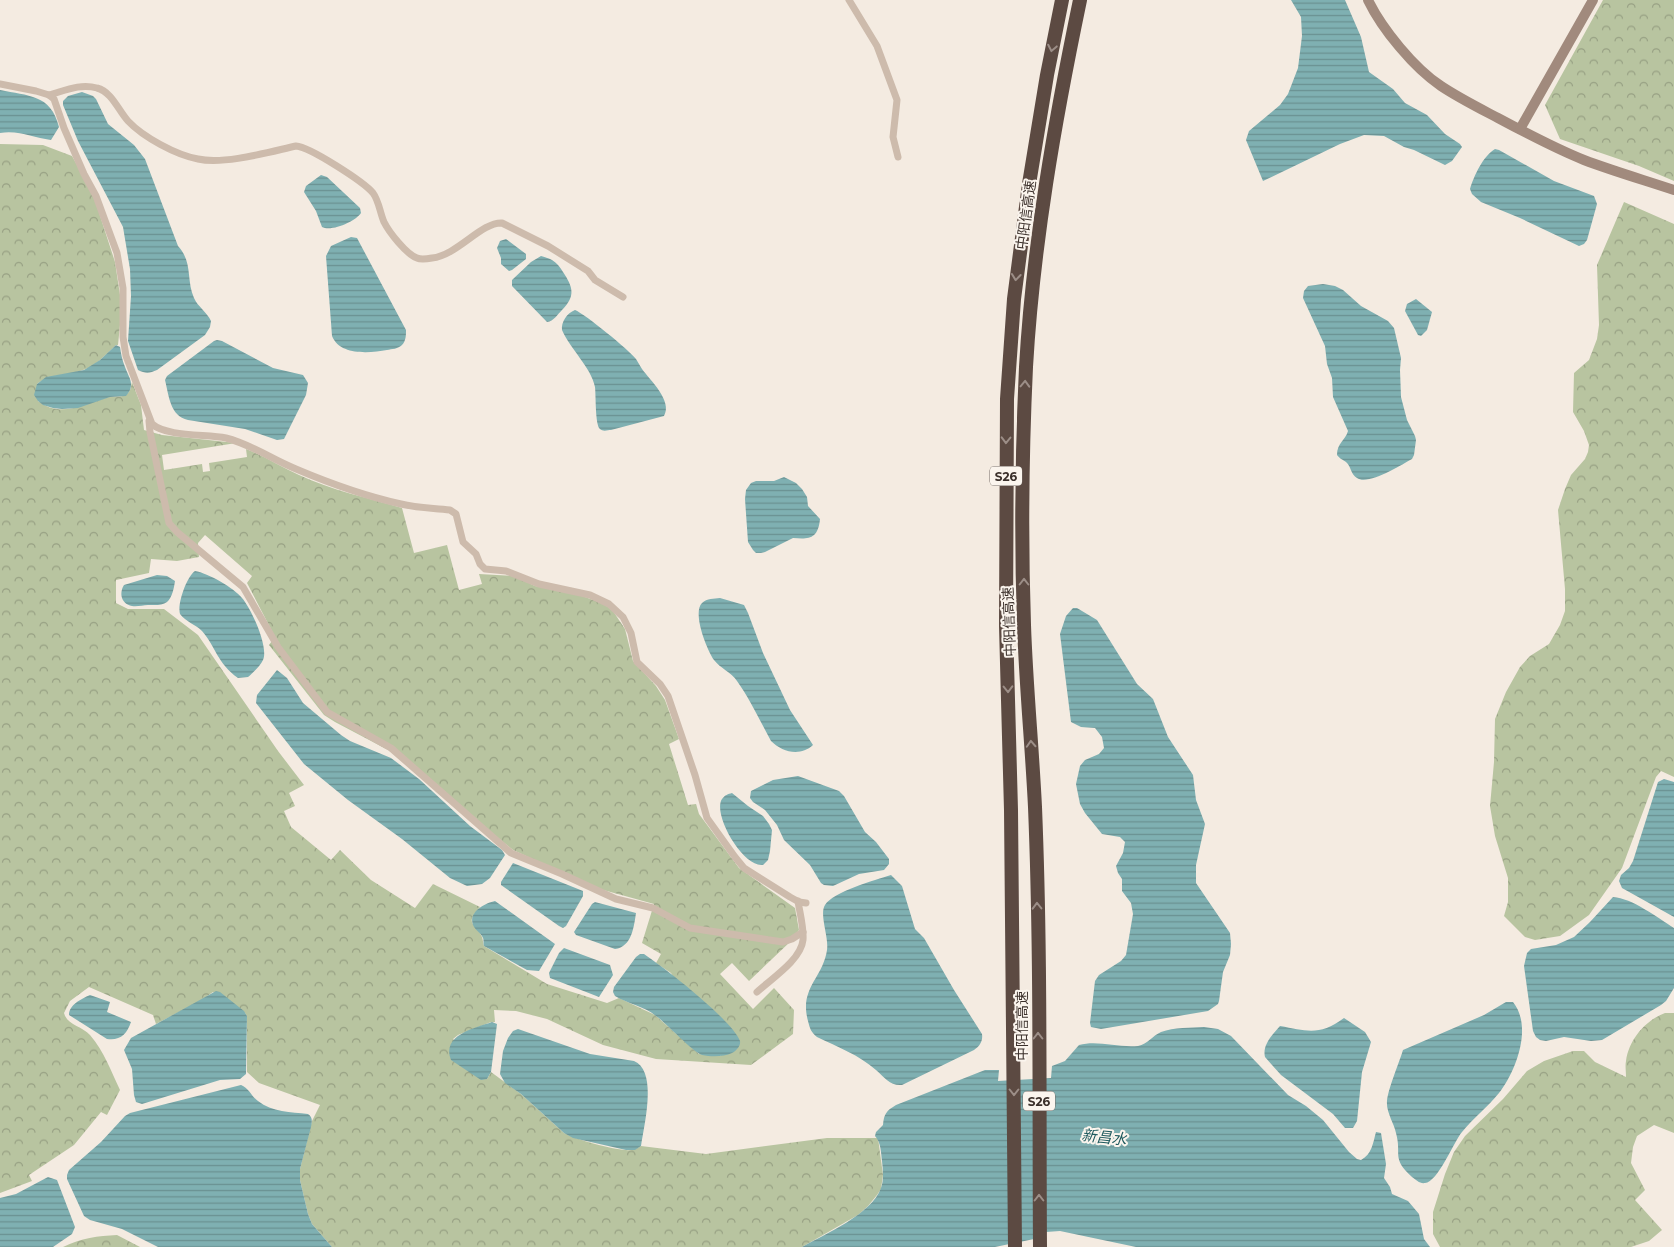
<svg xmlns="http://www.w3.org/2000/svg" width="1674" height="1247" font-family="Montserrat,'Noto Sans SC',sans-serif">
  <defs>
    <pattern id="forest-crowns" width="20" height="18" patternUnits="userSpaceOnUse" patternTransform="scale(1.25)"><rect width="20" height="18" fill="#b8c4a0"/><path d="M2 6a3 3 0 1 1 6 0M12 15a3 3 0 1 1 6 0" fill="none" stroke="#97a083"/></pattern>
    <pattern id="water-rules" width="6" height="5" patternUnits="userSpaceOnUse" patternTransform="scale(1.25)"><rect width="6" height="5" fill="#7fb0b2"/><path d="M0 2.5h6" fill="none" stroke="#699091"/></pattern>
  </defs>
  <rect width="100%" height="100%" fill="#f4ebe1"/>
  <!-- forest -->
  <g fill="url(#forest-crowns)" fill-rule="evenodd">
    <polygon points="1603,0 1674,0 1674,181 1639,166 1560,139 1545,105"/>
    <path d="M 0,144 L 43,145 L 72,156 L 93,194 L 115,262 L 120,295 L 120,325 L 118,345 L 116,345 C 106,354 96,366 83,370 C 67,376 51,373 37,384 L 38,401 C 61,419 85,403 109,397 C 115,396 124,398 128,393 C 131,390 131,386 132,382 L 141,405 L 144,430 L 162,435 L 236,443 L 162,455 L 164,470 L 202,464 L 203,472 L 210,471 L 209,463 L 247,457 L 246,449 C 265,456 281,467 299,475 C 331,490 368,498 402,508 L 414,553 L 447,545 L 459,590 L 482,584 L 479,574 L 514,576 L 535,586 L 577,594 L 604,604 L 613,611 L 625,629 L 633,661 L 656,686 L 665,700 L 679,739 L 669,744 L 688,805 L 696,804 L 699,814 L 739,868 L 795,908 L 799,930 L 791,941 L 749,981 L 732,963 L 720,974 L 753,1009 L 774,988 L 794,1010 L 793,1034 L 751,1065 L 656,1059 L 603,1045 L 547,1019 L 516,1011 L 494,1010 L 495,1022 L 491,1022 L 458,1035 L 453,1039 L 487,1079 L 491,1072 L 521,1094 L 564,1133 C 577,1140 611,1149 626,1150 C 632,1151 636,1149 641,1146 L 706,1154 L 827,1138 L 878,1138 L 883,1175 L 881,1189 L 877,1195 L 868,1206 L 858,1215 L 802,1247 L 332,1247 L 312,1224 L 308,1214 L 300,1180 L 300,1169 L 312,1121 L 320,1105 L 259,1083 L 247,1072 L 247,1016 L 245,1013 L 213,992 L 200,1001 L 156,1024 L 153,1015 L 89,987 L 70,1001 L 64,1013 C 67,1025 82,1026 90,1035 C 104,1051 111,1071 120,1090 L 107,1115 L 101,1112 L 74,1145 L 29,1175 L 32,1181 L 0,1193 ZM 205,535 L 252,576 L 247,583 L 275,637 L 269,645 L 324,715 L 335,722 L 390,751 L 513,850 L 596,888 L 654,904 L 642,943 L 661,954 L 656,963 L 671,973 L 721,1056 L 699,1054 L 655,1015 L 619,998 L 607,1003 L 547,984 L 484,946 C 483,943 483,940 482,937 C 475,922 464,925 480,907 L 433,884 L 415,908 L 371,880 L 340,850 L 331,860 L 291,827 L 284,811 L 295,806 L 289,793 L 304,785 L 278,751 L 198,635 L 164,609 L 128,609 L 116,603 L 116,580 L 149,573 L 151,559 L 177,561 L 199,557 L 198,543 Z"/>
    <polygon points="1624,202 1674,224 1674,777 1661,771 1656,777 1622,868 1589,915 1560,936 1535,940 1525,937 1504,916 1508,902 1508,878 1495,836 1490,806 1494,762 1495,719 1506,692 1520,667 1530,656 1549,644 1560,625 1565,611 1565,589 1558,510 1565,489 1571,475 1585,459 1588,452 1589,445 1584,431 1573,412 1574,373 1589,360 1597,339 1599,325 1597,265"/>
    <path d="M 1665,1013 L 1674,1013 L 1674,1133 L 1654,1125 L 1637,1136 L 1633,1147 L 1631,1163 L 1645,1190 L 1635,1200 L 1662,1230 L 1649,1241 L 1631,1247 L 1440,1247 L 1433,1234 L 1433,1212 L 1445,1174 L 1454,1152 L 1465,1136 L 1503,1099 L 1527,1071 L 1544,1061 L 1573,1051 L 1584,1051 L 1595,1062 L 1626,1077 C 1626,1071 1625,1066 1626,1061 C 1629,1039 1646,1020 1665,1013 Z"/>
    <path d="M 117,1235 L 140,1247 L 63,1247 C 81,1238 98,1236 117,1235 Z"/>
  </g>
  <!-- water -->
  <g fill="url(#water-rules)">
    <polygon points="1291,0 1345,0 1361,37 1369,72 1393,89 1405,103 1427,115 1445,134 1460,144 1462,147 1452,161 1445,165 1414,150 1404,147 1384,136 1364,135 1340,144 1263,181 1246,140 1249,131 1280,105 1288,94 1298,68 1302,36 1301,17"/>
    <path d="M 0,90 C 28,96 51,94 59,127 L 51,140 C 33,138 20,130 0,133 Z"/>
    <path d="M 82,92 L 93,96 L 96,99 L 108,124 L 134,145 L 145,159 L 178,246 C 193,262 186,280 194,298 C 198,307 207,312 211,321 L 210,327 L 205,335 L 157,370 C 150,373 146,374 138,370 L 128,341 L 131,296 L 130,269 L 123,227 L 78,141 L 63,105 L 63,101 L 68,96 Z"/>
    <path d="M 1495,149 L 1499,150 L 1554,181 L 1594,196 L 1597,204 L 1587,240 L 1584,244 L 1579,246 L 1520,218 L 1481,202 L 1472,194 L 1470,189 C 1474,176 1483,156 1495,149 Z"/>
    <path d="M 321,175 L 327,177 L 360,208 L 361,213 C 356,221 332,232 322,227 L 316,211 L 304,192 L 306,186 Z"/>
    <path d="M 351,237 L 357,238 L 406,330 C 406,335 406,341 402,345 C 398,349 392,349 387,350 C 370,353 340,356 332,336 L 326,256 L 331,246 Z"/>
    <polygon points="506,239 526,254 526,259 512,270 509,271 501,264 501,258 497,248 500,241"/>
    <path d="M 541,256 C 544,257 549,258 552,260 C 557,263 560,267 563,272 C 573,287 576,296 562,310 C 557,315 554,321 547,322 L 512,286 L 512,280 L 531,262 Z"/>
    <path d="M 1323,284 L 1335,286 L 1343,290 L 1361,306 L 1388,321 L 1394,328 L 1401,358 L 1400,370 L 1401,397 L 1407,420 L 1415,436 L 1416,440 L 1414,455 L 1412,459 C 1401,465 1368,486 1357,478 C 1351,475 1351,466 1346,462 C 1342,459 1340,459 1337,455 C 1337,443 1345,441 1348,431 L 1333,397 L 1332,378 L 1327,364 L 1325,346 L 1303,298 L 1304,291 L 1308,286 Z"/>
    <polygon points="1416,299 1432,312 1427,330 1421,336 1418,335 1405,311 1407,304"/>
    <path d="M 575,310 C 585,314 629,350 636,359 C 638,362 640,366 642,369 C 650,380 673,401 664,416 L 611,430 C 608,430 603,432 600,429 C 595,425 596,395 595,387 C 591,367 570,349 562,330 C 561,322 567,313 575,310 Z"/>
    <path d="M 217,340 L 222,341 L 273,368 L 303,375 L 308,383 L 306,395 L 284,439 L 277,440 L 245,429 L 188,420 C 170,416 169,396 165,380 L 167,376 L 214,341 Z"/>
    <path d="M 116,345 L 120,347 C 121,353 122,360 125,367 C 129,378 136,385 126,396 L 110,397 L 78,408 L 62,409 L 53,408 L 43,405 L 38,401 L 34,395 L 37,384 L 46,377 L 84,370 L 100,360 Z"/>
    <path d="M 784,477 L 796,483 L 802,489 L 807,497 L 808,506 L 820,519 C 818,540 808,539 793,538 L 765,552 L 761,553 L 756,553 L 753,550 L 748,542 L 745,499 L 746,490 L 751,483 L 756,481 L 774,481 Z"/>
    <path d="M 195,571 C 208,573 234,588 242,598 C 251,608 269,647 263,660 C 260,666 253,673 248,677 L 238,678 C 217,663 216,647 202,631 C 195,624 186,622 180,614 C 177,604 187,576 195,571 Z"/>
    <path d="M 157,575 L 167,576 L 175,581 C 174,588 172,598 167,602 C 162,606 154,605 148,605 C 143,605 137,607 132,606 C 121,604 119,593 124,585 Z"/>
    <path d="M 720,598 L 744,605 L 748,613 L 763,653 L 790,710 L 813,745 C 800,757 782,752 771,741 C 760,721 750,699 737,681 C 731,672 720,668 714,660 C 707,650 692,613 702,603 C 707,598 714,599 720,598 Z"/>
    <polygon points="1073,608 1077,608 1097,620 1137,684 1153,699 1168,737 1193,775 1196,800 1205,824 1196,865 1196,883 1230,933 1231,944 1230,955 1223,972 1219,1001 1218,1004 1208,1011 1101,1029 1091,1027 1090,1023 1095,981 1099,975 1121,961 1126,955 1133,914 1131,903 1122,891 1122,879 1118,873 1116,866 1123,853 1125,842 1120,837 1102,834 1085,813 1080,804 1076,784 1080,766 1085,760 1099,754 1104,748 1102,737 1095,728 1081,727 1071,722 1060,634 1066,616"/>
    <polygon points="277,670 287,678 303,703 341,735 350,741 391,758 419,779 470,826 502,850 505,855 490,878 482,884 467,886 450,878 402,839 348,800 304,764 256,703 257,695"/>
    <polygon points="798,776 839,791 844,796 865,832 876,842 889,859 889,864 884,870 859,874 833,886 824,885 821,883 810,865 784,840 777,825 765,810 753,802 750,798 751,791 773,780"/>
    <polygon points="1664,779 1674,782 1674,917 1622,888 1619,881 1621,875 1629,868 1633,861 1658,782"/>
    <path d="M 732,793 L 748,806 L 763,816 L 769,824 L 772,830 L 770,851 L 768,860 L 763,865 C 743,868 712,814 722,799 C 725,795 728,794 732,793 Z"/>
    <polygon points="513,863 583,891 583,896 566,926 563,928 559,926 501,885 501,882"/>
    <path d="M 891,875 L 902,886 L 915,929 L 924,938 L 954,990 L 982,1034 C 983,1041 980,1046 974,1050 L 902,1085 C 890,1086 885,1078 876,1070 C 859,1055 838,1047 817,1037 C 811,1032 810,1029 808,1021 C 799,988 823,978 827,950 C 829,937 819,914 825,905 C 833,892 875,880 891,875 Z"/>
    <path d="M 1613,897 C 1632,898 1658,918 1674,928 L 1674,988 L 1666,1001 L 1661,1005 L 1602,1040 L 1591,1041 L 1564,1037 L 1546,1041 L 1540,1040 L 1536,1037 L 1533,1031 L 1524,966 L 1527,953 L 1531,949 L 1556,945 L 1574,937 L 1590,922 Z"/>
    <path d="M 495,901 L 555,944 L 539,971 L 527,970 L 484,946 C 483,943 484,940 483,938 C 481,933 475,930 473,925 C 468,912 485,903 495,901 Z"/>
    <path d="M 595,902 L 636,913 C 634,926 632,947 615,949 L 576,935 L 574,932 L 592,904 Z"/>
    <polygon points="564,948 610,965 613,975 599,997 550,978 549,973 559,953"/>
    <path d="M 640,954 L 644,954 C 665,968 732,1020 740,1041 C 741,1046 736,1051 732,1053 C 724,1057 711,1057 702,1055 C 694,1053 666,1023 656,1016 C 644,1006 628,1004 615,996 L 613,992 L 614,987 L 636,957 Z"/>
    <polygon points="216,991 220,992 244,1011 247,1016 246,1074 240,1079 220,1080 142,1104 136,1102 134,1095 132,1069 124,1050 131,1038"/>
    <path d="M 90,995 L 110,1002 L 107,1012 L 131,1022 C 127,1034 120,1041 107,1039 L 69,1015 C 69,1005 81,999 90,995 Z"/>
    <path d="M 1506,1002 L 1513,1002 C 1533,1027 1516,1071 1499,1093 C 1488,1107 1473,1118 1462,1132 C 1453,1143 1438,1182 1425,1183 C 1420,1184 1416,1180 1412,1177 C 1391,1158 1402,1155 1396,1133 C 1394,1123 1386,1112 1387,1101 C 1388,1089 1399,1063 1403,1050 L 1484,1015 Z"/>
    <path d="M 1344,1018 L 1365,1032 L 1371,1042 L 1362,1072 L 1357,1121 L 1353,1128 L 1345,1128 L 1333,1114 L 1281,1075 L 1265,1057 C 1262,1045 1273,1034 1280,1026 C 1307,1031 1320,1036 1344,1018 Z"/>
    <path d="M 492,1022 L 497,1024 L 491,1072 L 487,1079 L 481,1080 L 451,1060 C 441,1035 475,1028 492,1022 Z"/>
    <path d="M 1204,1027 L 1218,1029 L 1231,1036 L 1288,1095 L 1306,1106 L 1323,1120 L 1349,1152 L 1357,1159 L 1361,1160 C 1372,1154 1373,1143 1376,1132 L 1381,1133 L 1386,1164 L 1384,1178 L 1390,1187 L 1392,1194 L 1408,1201 L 1419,1214 L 1424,1239 L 1430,1247 L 1136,1247 L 1060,1231 L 1046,1232 L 1034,1239 L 995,1247 L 802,1247 C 825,1234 872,1214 881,1188 C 884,1180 883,1170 882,1161 C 881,1153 881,1142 875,1136 L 876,1132 L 883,1125 C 884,1114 886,1111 896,1105 L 985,1070 L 999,1070 L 998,1081 L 1051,1078 L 1052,1066 L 1065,1061 L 1079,1045 C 1098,1040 1118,1048 1138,1046 C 1148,1044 1152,1036 1161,1032 C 1174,1027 1191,1028 1204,1027 Z"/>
    <path d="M 518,1029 L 590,1054 L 634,1061 C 658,1071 644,1125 641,1146 L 635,1150 L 626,1150 L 573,1138 L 564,1133 L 521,1094 L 505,1083 L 500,1074 L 503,1051 L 508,1038 L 513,1031 Z"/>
    <path d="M 241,1085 C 249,1088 251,1096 258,1101 C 272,1112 291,1112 308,1114 C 313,1117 312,1122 311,1127 L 300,1169 L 300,1180 L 308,1214 L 312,1224 L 332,1247 L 158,1247 L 122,1229 L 90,1220 L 84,1216 L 67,1179 L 67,1175 L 69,1170 L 101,1142 L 125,1116 L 130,1113 Z"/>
    <polygon points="48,1177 57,1180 75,1227 72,1234 53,1247 0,1247 0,1198 16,1194"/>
  </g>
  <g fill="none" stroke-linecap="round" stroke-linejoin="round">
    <!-- street -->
    <g stroke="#cdbbac" stroke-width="7">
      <polyline points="849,0 877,46 897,100 893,137 898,157"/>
      <path d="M 0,84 L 36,91 L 49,95 L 54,99 L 64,128 L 84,174 L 96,196 L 117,253 L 123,288 L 123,337 L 126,356 L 152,424 C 167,437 206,434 226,438 C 253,445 271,459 296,469 C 329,483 365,496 401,504 C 417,508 434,508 450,510 L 456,514 L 463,542 L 476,554 L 480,564 L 485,569 L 506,571 L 539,584 L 590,595 L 609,604 L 623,617 L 631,633 L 637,662 L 660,684 L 668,696 L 695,775 L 707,818 L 735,857 L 744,868 L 790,897 L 799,902 L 806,903"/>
      <path d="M 49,95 C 64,91 80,83 97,88 C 112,92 118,110 128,121 C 143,137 176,155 198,159 C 224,165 269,152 296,146 C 310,147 364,182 373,193 C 379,201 380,213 384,222 C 389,232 406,254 417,258 C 421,260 427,259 432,258 C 458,255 481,222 502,223 L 548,246 L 588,271 L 595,280 L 623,297"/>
      <polyline points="149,421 150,432 169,523 177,532 243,587 278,647 327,712 391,748 511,853 562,874 616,899 653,908 690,928 783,942 792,939 803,932"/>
      <path d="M 757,992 C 771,979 801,960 803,940 C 804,928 800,914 798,901"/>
    </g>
    <!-- secondary -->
    <g stroke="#a18a7d" stroke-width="10">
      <path d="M 1368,0 C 1382,29 1414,68 1441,86 C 1459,98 1479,108 1498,118 C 1526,133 1554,148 1584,160 C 1613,171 1644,180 1674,190"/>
      <polyline points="1520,129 1593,0"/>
    </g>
    <!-- highway -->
    <g stroke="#5c4a42" stroke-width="14">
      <polyline points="1015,1247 1011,810 1006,626 1007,399 1014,299 1029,184 1047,75 1062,0"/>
      <path d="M 1040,1247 C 1039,1100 1041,953 1035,807 C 1032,746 1026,685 1024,625 C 1021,539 1022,452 1026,367 C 1033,244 1055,120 1080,0"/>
    </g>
  </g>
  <!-- one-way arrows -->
  <defs><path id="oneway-chevron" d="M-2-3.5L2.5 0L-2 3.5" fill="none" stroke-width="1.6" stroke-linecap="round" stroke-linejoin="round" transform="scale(1.25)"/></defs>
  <g stroke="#9c8e87">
    <use href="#oneway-chevron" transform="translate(1052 48) rotate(101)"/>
    <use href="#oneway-chevron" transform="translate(1016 277) rotate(96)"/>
    <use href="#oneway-chevron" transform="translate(1025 384) rotate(-88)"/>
    <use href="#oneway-chevron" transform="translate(1006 440) rotate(91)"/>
    <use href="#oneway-chevron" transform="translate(1024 582) rotate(-90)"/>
    <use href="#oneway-chevron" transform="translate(1008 689) rotate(89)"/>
    <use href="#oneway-chevron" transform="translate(1031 744) rotate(-93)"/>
    <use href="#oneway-chevron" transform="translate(1037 906) rotate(-91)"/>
    <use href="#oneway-chevron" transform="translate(1038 1036) rotate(-90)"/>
    <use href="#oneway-chevron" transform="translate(1014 1092) rotate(90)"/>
    <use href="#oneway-chevron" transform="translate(1039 1198) rotate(-90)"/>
  </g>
  <g text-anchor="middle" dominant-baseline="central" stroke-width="4" stroke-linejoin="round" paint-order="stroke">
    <!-- shield labels -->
    <g fill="#fbf5ee" stroke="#756b66" stroke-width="1">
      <rect x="990" y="466.5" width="32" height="19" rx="4"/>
      <rect x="1023" y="1091.5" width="32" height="19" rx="4"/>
    </g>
    <g font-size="12" font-weight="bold" fill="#3b302b">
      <text x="1006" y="476">S26</text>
      <text x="1039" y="1101">S26</text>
    </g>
    <!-- street labels -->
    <g font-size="14" fill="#3b302b" stroke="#fbf5ee">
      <text transform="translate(1026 215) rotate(-82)">中阳信高速</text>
      <text transform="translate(1009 622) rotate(-92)">中阳信高速</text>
      <text transform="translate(1022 1026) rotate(-90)">中阳信高速</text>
    </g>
    <!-- water labels -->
    <g font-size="15" font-style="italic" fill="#1f5a5e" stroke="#fbf5ee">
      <text transform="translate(1104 1137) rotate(6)">新昌水</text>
    </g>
  </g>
</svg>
